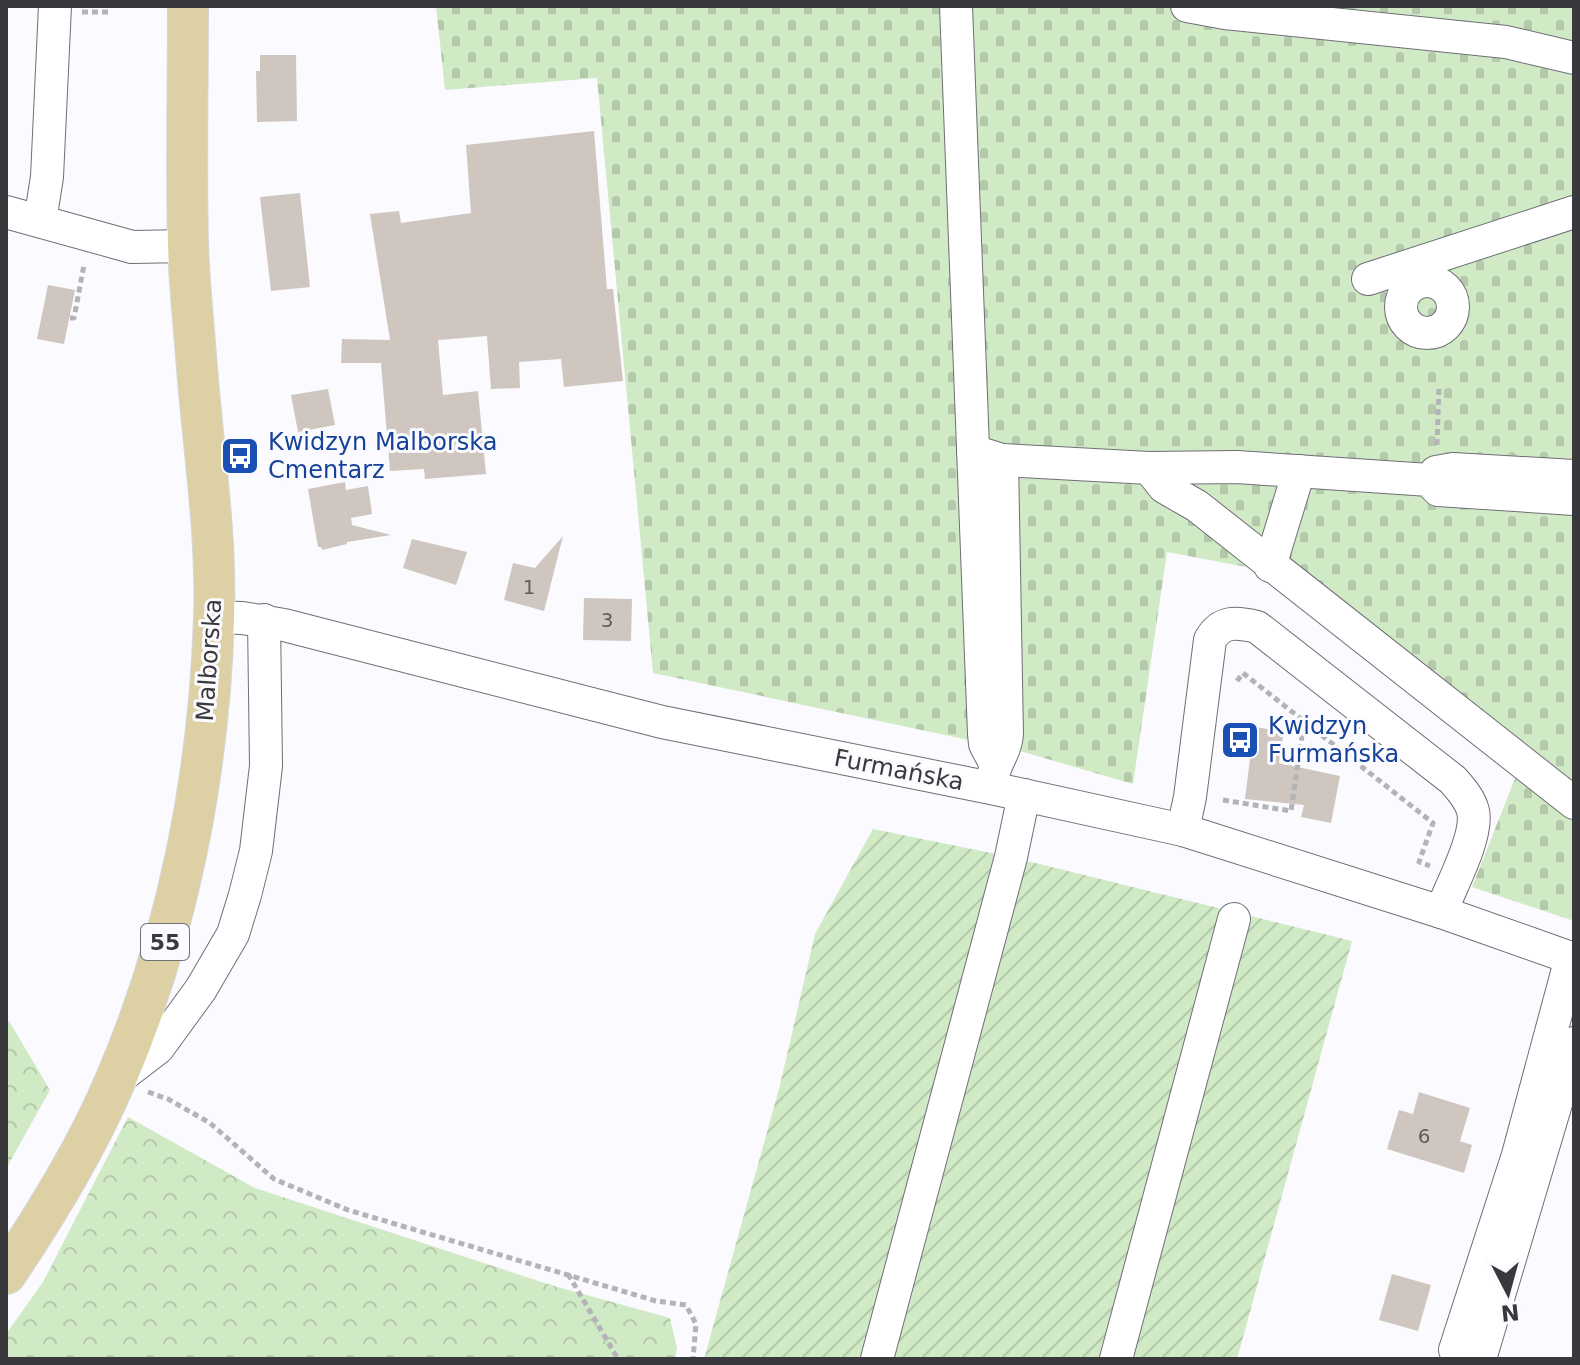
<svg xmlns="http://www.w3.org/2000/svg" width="1580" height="1365" font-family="'DejaVu Sans',sans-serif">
  <defs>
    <pattern id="forest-crowns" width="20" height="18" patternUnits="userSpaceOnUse" patternTransform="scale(2)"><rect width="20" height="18" fill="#d1eac6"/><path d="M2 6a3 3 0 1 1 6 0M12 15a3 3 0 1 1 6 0" fill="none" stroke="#b4c9ab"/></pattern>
    <pattern id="cemetery-stones" width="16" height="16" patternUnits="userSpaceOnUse" patternTransform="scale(2)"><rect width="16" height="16" fill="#d1eac6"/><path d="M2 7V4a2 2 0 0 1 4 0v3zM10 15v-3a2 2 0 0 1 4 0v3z" fill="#b4c9ab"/></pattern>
    <pattern id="garden-furrows" width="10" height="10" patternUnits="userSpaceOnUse" patternTransform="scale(2)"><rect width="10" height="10" fill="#d1eac6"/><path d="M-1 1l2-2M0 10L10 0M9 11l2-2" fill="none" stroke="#b4c9ab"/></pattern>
  </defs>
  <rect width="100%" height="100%" fill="#fbfafe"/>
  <!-- forest -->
  <g fill="url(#forest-crowns)">
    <polygon points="9,1021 50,1090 6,1169 6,1022"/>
    <polygon points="128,1117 255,1188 554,1286 670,1318 677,1348 675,1359 6,1359 6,1334 43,1282"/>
  </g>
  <!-- cemetery -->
  <polygon fill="url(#cemetery-stones)" points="436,6 1574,6 1574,921 1472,887 1516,776 1252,568 1167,552 1133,784 1020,751 653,673 597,78 445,90"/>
  <!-- garden -->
  <polygon fill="url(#garden-furrows)" points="873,829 1011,857 1352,941 1237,1359 704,1359 780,1085 815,934"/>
  <!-- building -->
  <g fill="#cfc7bf">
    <polygon points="260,55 296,55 297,121 257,122 256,71 260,71"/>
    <polygon points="594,131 607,289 613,289 623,381 564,387 561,359 519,362 520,388 491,389 487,336 438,340 443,395 478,391 486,474 425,479 424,469 390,471 381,363 341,363 342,339 390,340 370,214 399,211 401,223 471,213 466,145"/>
    <polygon points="300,193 310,287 271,291 260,197"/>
    <polygon points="48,285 75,290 64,344 37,339"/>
    <polygon points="328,389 335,425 298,432 291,395"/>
    <polygon points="345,482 346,490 368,486 372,514 351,518 352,525 391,535 347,542 347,544 322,550 321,547 318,547 308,489"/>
    <polygon points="563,536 544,611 504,600 513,563 535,568"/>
    <polygon points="412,539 467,552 456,585 403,568"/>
    <polygon points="584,598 632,599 631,641 583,640"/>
    <polygon points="1254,727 1284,731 1279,763 1340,776 1331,823 1301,817 1304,805 1245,799"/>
    <polygon points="1419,1092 1470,1108 1460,1141 1472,1145 1464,1173 1387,1149 1399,1110 1413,1114"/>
    <polygon points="1392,1274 1431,1285 1418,1331 1379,1320"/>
  </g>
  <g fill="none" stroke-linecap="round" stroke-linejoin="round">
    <defs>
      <g id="minor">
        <polyline points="956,6 984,734 985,744 995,763"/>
        <polyline points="1187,6 1225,13 1506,42 1574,58"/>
        <polyline points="6,212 132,247 188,246"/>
        <polyline points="40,221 47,177 55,6"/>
        <polyline points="1368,279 1574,212"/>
        <circle cx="1427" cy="307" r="26"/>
        <polyline points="973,451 1002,460 1149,468 1237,467 1429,480 1438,490 1574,499"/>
        <polyline points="1149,468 1164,487 1197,506 1574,803"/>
        <polyline points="1429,480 1436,472 1453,469 1574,476"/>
        <polyline points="1270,566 1299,471"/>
        <polyline points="214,617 242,618 284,625 662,722 991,788 1183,830 1441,912 1574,959"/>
        <path d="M 993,777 C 996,759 1006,752 1007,734 L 1002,460"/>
        <path d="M 1183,830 L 1190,797 L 1210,640 C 1221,620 1237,622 1257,627 L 1453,780 C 1461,789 1470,799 1473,811 C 1479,835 1450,888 1441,912"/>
        <polyline points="115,1081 158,1048 201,989 233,934 245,895 256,851 266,766 264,620"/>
        <polyline points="1455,1350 1518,1155 1571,958"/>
        <polyline points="877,1359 1011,857 1024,795"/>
        <polyline points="1116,1359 1234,919"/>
        <polyline points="1480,1359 1574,1043"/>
      </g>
      <path id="major" d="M 6,1274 C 47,1212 87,1148 116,1079 C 178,934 209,775 214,618 C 217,530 202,442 196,355 C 193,318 189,280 188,243 C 186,164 188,85 188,6"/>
    </defs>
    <!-- minor casing -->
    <use href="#minor" stroke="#6f6e77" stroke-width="34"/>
    <!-- major casing -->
    <use href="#major" stroke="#d7d7d8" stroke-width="42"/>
    <!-- path -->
    <g stroke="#b4b3b7" stroke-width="5" stroke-dasharray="6 4" stroke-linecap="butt">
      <polyline points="82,12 109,12"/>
      <polyline points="70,318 74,318 84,265"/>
      <polyline points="1437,445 1439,386"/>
      <polyline points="1237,681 1243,673 1433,823 1419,862 1430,866"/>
      <polyline points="1223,800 1291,811 1304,722"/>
      <polyline points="148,1092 168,1099 210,1123 274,1179 348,1210 656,1301 686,1305 696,1324 693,1359"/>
      <polyline points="568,1274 618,1359"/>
    </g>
    <!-- minor -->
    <use href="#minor" stroke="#fff" stroke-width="32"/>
    <!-- major -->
    <use href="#major" stroke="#ddd0a5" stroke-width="40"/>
  </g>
  <!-- icons -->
  <defs>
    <symbol id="bus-square" viewBox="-11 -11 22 22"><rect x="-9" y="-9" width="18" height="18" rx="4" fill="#1a4fb4" stroke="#fbfafe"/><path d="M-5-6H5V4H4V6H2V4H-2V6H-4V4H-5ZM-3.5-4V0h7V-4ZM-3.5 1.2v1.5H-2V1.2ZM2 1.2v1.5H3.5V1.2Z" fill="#fff"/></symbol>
  </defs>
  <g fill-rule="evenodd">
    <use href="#bus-square" x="218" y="434" width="44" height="44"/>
    <use href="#bus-square" x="1218" y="718" width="44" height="44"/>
  </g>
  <g text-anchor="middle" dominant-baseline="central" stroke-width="6" stroke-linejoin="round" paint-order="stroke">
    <!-- number labels -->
    <g font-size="20" fill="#5e5c5e">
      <text x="529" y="587">1</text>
      <text x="607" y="620">3</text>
      <text x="1424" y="1136">6</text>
    </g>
    <!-- shield labels -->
    <rect fill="#fbfafe" stroke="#737377" stroke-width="2" x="141" y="924" width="48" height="36" rx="6"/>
    <g font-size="22" font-weight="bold" fill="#39393d">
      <text x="165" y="942">55</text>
    </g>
    <!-- transit labels -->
    <g font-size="24" fill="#164399" stroke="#fbfafe" text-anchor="start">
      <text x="268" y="442">Kwidzyn Malborska<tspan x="268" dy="28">Cmentarz</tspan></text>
      <text x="1268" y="726">Kwidzyn<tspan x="1268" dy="28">Furmańska</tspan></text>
    </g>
    <!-- street labels -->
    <g font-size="24" fill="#39393d" stroke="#fbfafe">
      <text transform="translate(209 660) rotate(-86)">Malborska</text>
      <text transform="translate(899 770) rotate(11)">Furmańska</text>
    </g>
  </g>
  <!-- border -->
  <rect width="1580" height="1365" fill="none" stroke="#39393d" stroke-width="16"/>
  <!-- north arrow -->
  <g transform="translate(1508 1293) rotate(174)" stroke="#fbfafe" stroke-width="6" paint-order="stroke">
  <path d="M0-6L14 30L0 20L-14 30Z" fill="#39393d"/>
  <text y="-12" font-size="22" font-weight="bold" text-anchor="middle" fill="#39393d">N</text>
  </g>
</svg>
